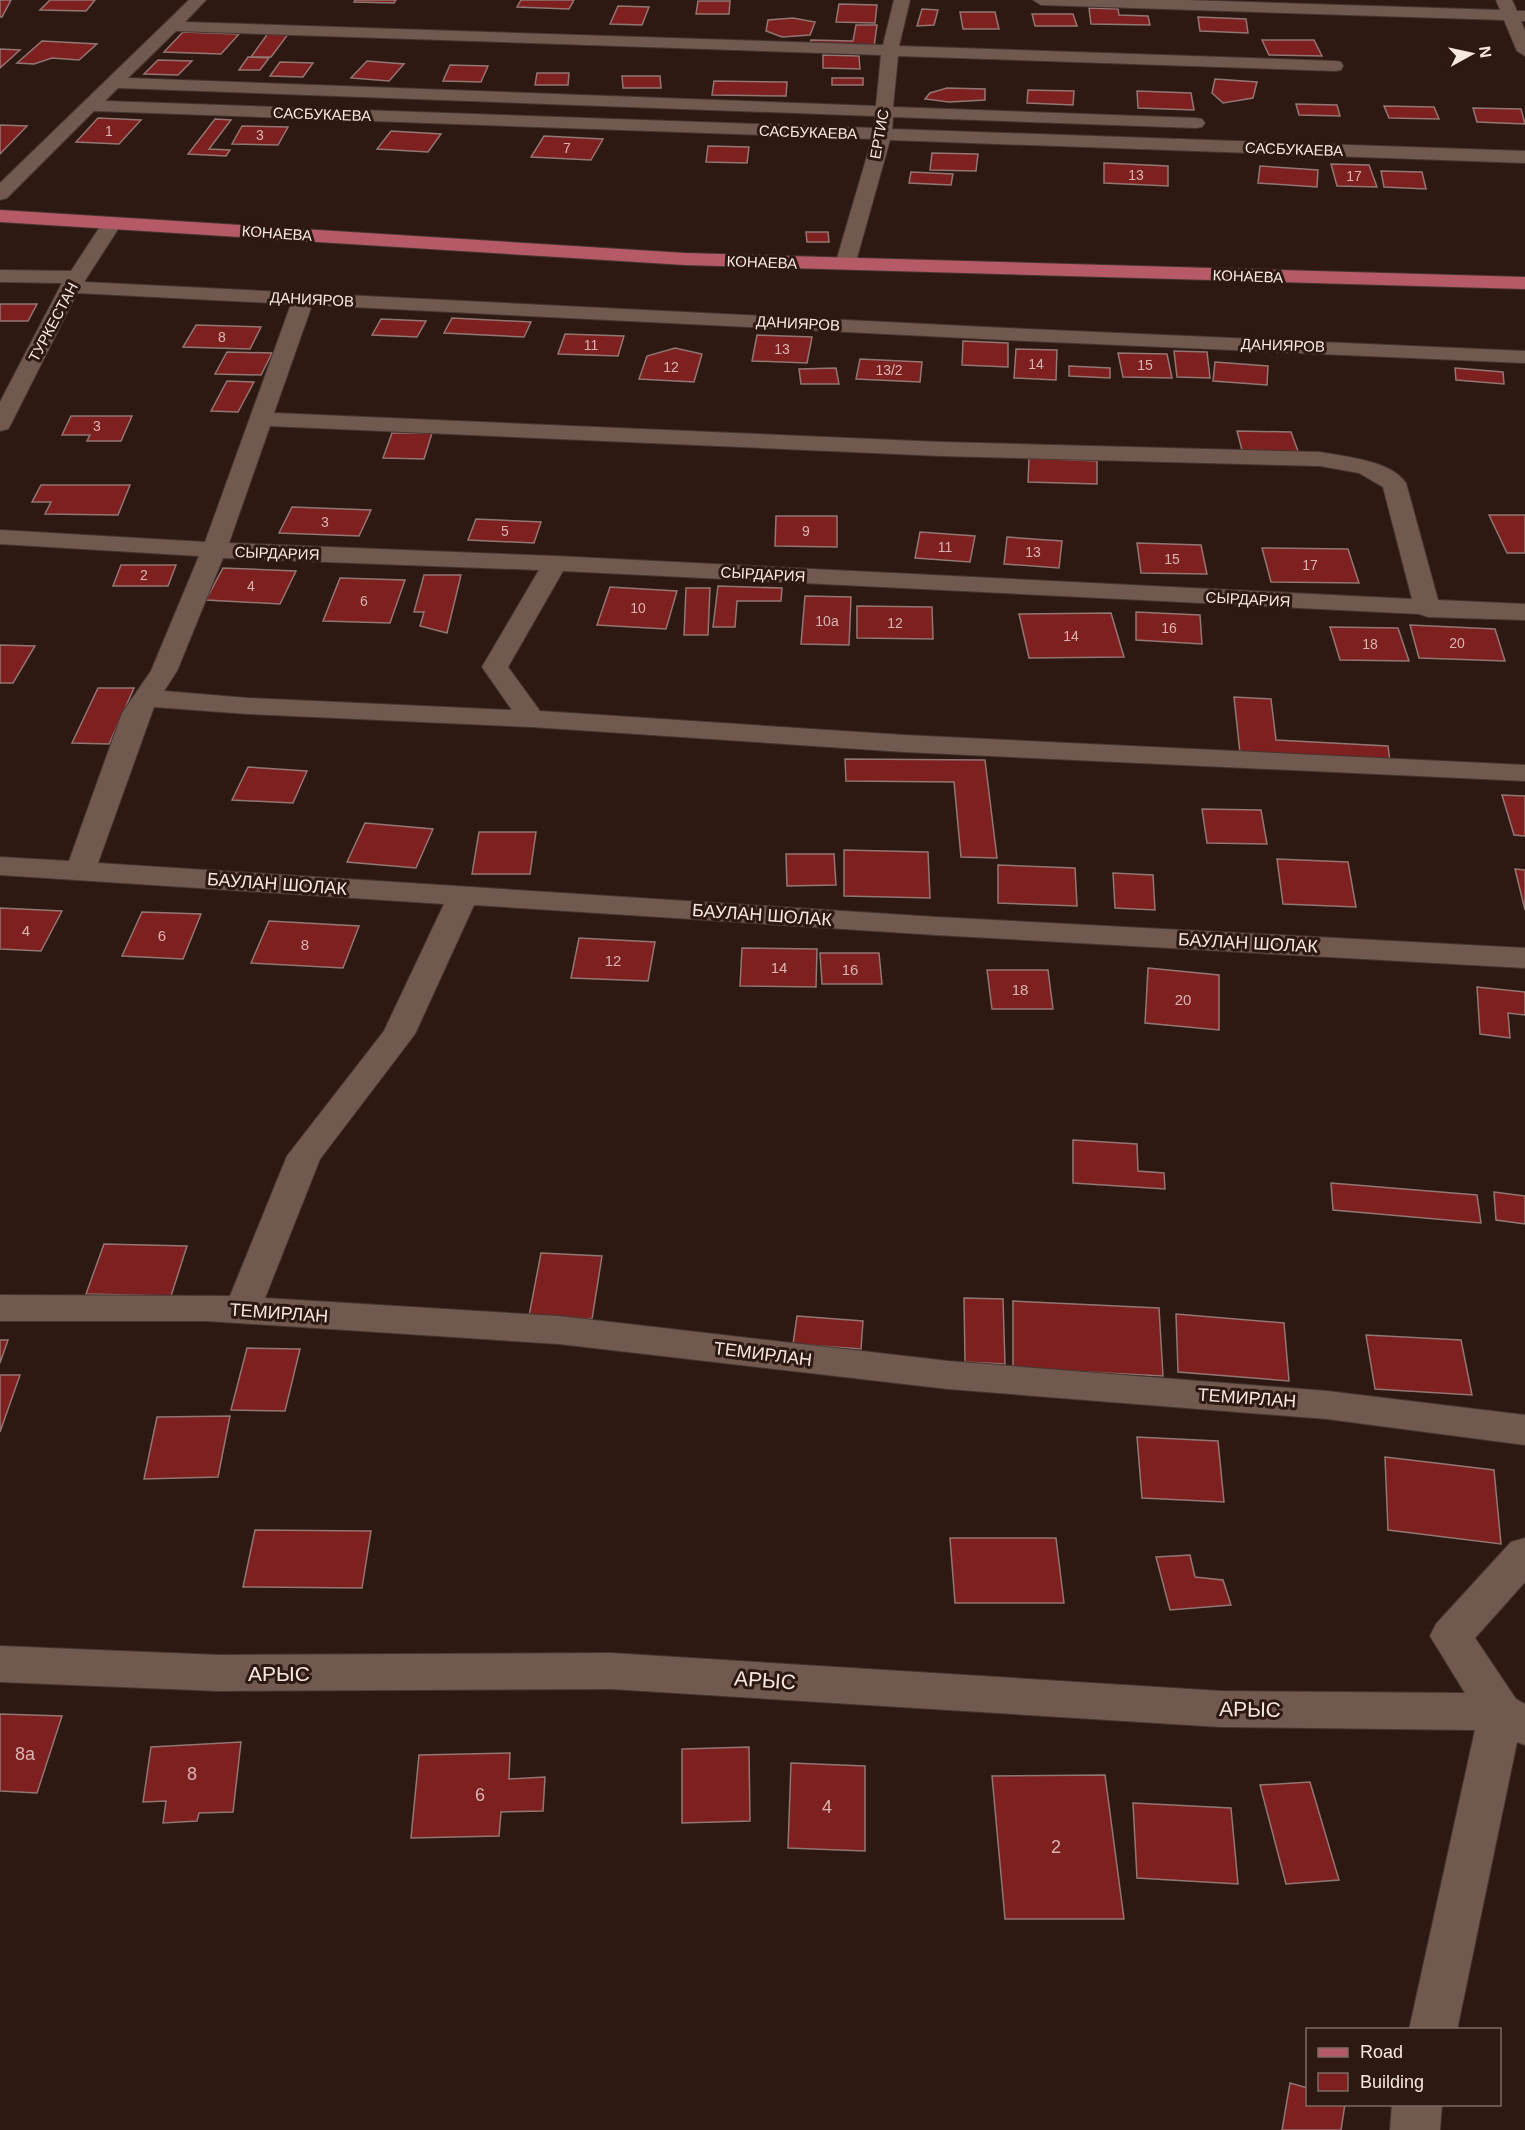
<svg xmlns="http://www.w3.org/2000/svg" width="1525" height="2130" font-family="Arial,sans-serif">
  <rect width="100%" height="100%" fill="#2d1911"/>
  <!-- building -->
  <g fill="#7e2020" stroke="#927673" stroke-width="1.5">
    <polygon points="0,0 11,0 2,17 0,17"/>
    <polygon points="50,0 95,0 86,11 40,10"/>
    <polygon points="355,0 396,0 394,3 354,2"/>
    <polygon points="521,0 574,0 569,9 517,7"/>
    <polygon points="698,1 730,1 729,14 696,14"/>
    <polygon points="839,4 877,5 875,23 836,22"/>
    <polygon points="618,6 649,7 642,25 610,24"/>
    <polygon points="1089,8 1118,9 1119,15 1148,16 1150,25 1091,24"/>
    <polygon points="922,9 938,10 934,25 917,26"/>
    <polygon points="960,12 995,12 999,29 963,29"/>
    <polygon points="1032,14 1073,14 1077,26 1035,26"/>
    <polygon points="1198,17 1246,19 1248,33 1200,31"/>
    <polygon points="793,18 815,22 810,35 782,37 766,31 768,20"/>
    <polygon points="856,25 877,25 874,47 810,45 811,40 853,41"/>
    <polygon points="183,32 239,34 221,54 164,52"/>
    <polygon points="269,32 289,33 271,57 251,57"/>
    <polygon points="1262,40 1314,40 1322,56 1269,55"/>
    <polygon points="42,41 97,44 79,60 52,58 34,64 17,63"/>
    <polygon points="0,49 20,50 0,68"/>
    <polygon points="823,55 859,56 860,69 823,68"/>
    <polygon points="248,57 269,58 260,70 239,70"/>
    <polygon points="158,60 192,61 178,75 144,74"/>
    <polygon points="367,61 404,64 389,81 351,78"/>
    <polygon points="280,62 313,63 303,77 270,76"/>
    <polygon points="450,65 488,66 481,82 443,81"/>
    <polygon points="537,73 569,73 568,85 535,85"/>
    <polygon points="622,76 660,76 661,88 623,88"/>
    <rect x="832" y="78" width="31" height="7"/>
    <polygon points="1215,79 1257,82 1253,98 1223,103 1212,93"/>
    <polygon points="714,81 787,82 786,96 712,95"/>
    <polygon points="947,88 985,89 985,100 949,102 925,99 930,93"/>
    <polygon points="1028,90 1074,91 1073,105 1027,103"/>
    <polygon points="1137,91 1191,93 1194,110 1138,108"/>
    <polygon points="1296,104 1337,105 1340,116 1299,115"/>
    <polygon points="1384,106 1434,107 1439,119 1389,118"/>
    <polygon points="1473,108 1521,109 1525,124 1477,122"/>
    <polygon points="98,118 141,120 119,144 76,142"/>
    <polygon points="215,119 231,120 209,149 230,150 226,156 188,154"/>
    <polygon points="0,125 27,126 0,154"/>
    <polygon points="242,126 288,127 278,145 232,144"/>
    <polygon points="391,131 441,134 428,152 377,149"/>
    <polygon points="544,136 603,139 591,160 531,157"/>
    <polygon points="708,146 749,147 747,163 706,162"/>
    <polygon points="932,153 978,154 976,171 930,170"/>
    <polygon points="1104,163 1168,166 1168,186 1104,183"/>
    <polygon points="1331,164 1369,165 1377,187 1337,186"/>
    <polygon points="1260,166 1318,170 1317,187 1258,183"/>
    <polygon points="1381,171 1422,172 1426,189 1384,187"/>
    <polygon points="911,172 953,174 951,185 909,183"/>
    <polygon points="806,232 828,232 829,242 807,242"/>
    <polygon points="0,304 37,304 28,321 0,321"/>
    <polygon points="452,318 531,322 524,337 444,333"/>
    <polygon points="381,319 426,321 417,337 372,335"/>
    <polygon points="196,325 261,327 250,349 183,347"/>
    <polygon points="565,334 624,336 618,356 558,354"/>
    <polygon points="757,335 812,337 807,363 752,361"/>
    <polygon points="963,341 1008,343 1008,367 962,365"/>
    <polygon points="675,348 702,354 694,382 639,379 647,356"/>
    <polygon points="1016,349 1057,350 1056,380 1014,378"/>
    <polygon points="1174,351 1207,352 1210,378 1177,377"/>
    <polygon points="227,352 272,353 261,375 215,374"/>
    <polygon points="1118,353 1167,354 1172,378 1123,377"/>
    <polygon points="860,359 922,362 920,382 856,379"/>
    <polygon points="1215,362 1268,366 1267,385 1213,381"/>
    <polygon points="1069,366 1110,368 1110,378 1069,376"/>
    <polygon points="836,368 839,384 801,384 799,369"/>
    <polygon points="1455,368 1503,372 1504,384 1456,380"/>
    <polygon points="227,381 254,382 238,412 211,411"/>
    <polygon points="71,416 132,416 121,441 87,441 90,435 62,435"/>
    <polygon points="1237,431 1291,432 1299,454 1243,454"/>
    <polygon points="392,433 432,433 424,459 383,458"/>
    <polygon points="1029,458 1097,461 1097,484 1028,482"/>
    <polygon points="41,485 130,485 118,515 45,514 51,502 32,502"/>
    <polygon points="292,507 371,510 359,536 279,533"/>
    <polygon points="1489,515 1525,515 1525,553 1507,553"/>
    <polygon points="776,516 837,516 837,547 775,546"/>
    <polygon points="476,519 541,522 534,543 468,540"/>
    <polygon points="920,532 975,536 970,562 915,558"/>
    <polygon points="1007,537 1062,541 1059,568 1004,564"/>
    <polygon points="1137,543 1201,545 1207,574 1141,573"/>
    <polygon points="1262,548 1348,549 1359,583 1271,582"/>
    <polygon points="121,565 176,565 168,586 113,586"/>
    <polygon points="223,568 296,571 280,604 206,600"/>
    <polygon points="424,575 461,575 447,633 420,626 424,612 414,612"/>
    <polygon points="340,578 405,580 390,623 323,621"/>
    <polygon points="718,586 782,588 781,601 737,601 735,627 713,627"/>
    <polygon points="610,587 677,591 666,629 597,625"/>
    <polygon points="686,588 710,588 708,635 684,635"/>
    <polygon points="805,596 851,597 849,645 801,644"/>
    <polygon points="857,606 932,607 933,639 857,638"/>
    <polygon points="1136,612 1200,615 1202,644 1136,640"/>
    <polygon points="1111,613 1124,657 1029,658 1019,614"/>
    <polygon points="1410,625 1495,629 1505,661 1419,658"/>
    <polygon points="1330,627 1398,628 1409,661 1340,660"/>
    <polygon points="0,645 35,646 13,683 0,683"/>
    <polygon points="98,688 134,688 109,744 72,743"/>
    <polygon points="1234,697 1271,699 1276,740 1388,746 1390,761 1240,753"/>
    <polygon points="845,759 985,760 997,858 961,857 954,782 846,781"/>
    <polygon points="248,767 307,771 293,803 232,800"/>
    <polygon points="1502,795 1525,796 1525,836 1514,835"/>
    <polygon points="1202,809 1261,810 1267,844 1207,843"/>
    <polygon points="365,823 433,829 416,868 347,862"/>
    <polygon points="479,832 536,832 530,874 472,874"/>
    <polygon points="844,850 928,852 930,898 844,896"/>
    <polygon points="786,854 834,854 836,885 787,886"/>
    <polygon points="1277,859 1348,862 1356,907 1283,904"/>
    <polygon points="998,865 1075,868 1077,906 998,903"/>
    <polygon points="1515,869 1525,870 1525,910"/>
    <polygon points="1113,873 1153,875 1155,910 1115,908"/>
    <polygon points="0,908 62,911 41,951 0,949"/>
    <polygon points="142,912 201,914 183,959 122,956"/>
    <polygon points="269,921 359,926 343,968 251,963"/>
    <polygon points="579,938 655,942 648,981 571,978"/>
    <polygon points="742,948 817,949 816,987 740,986"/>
    <polygon points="820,953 879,953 882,984 822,984"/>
    <polygon points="1148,968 1219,975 1219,1030 1145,1023"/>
    <polygon points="987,970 1048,970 1053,1009 992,1009"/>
    <polygon points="1477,987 1525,992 1525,1015 1508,1013 1510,1038 1480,1034"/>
    <polygon points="1073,1140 1137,1144 1138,1171 1164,1173 1165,1189 1073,1183"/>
    <polygon points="1331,1183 1477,1195 1481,1223 1333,1210"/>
    <polygon points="1494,1192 1525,1196 1525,1224 1496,1220"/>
    <polygon points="104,1244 187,1246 171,1296 86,1294"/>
    <polygon points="541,1253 602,1256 592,1319 529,1316"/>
    <polygon points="964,1298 1003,1299 1005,1364 965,1362"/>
    <polygon points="1013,1301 1159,1308 1163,1376 1013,1368"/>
    <polygon points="1176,1314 1284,1323 1289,1381 1178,1372"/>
    <polygon points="797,1316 863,1321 861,1349 793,1344"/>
    <polygon points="1366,1335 1461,1340 1472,1395 1375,1389"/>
    <polygon points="0,1340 8,1340 0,1363"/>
    <polygon points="247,1348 300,1349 285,1411 231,1410"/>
    <polygon points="0,1375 20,1375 0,1432"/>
    <polygon points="230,1416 218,1477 144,1479 157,1417"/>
    <polygon points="1137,1437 1218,1441 1224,1502 1142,1498"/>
    <polygon points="1385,1457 1494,1470 1501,1544 1388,1530"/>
    <polygon points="255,1530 371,1531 362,1588 243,1587"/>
    <polygon points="950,1538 1056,1538 1064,1603 955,1603"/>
    <polygon points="1190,1555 1195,1577 1223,1580 1231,1605 1170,1610 1156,1557"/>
    <polygon points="0,1714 62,1716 37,1793 0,1791"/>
    <polygon points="241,1742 233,1812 199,1813 197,1821 163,1823 166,1801 143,1802 151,1747"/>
    <polygon points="749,1747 750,1821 682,1823 682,1749"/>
    <polygon points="510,1753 509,1779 545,1777 543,1811 501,1812 499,1836 411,1838 419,1755"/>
    <polygon points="791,1763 865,1766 865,1851 788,1848"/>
    <polygon points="1105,1775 1124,1919 1005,1919 992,1776"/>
    <polygon points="1310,1782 1339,1880 1286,1884 1260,1785"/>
    <polygon points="1133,1803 1231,1808 1238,1884 1137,1878"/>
    <polygon points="1290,2083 1308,2088 1308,2104 1345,2104 1341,2130 1282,2130"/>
  </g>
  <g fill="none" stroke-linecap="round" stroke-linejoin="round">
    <defs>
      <g id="minor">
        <path d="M 189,0 L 206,0 L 185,22 L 883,45 L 894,0 L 910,0 L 899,46 L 1335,61 L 1341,62 L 1343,66 L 1341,70 L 1335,71 L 898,56 L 893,107 L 1196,118 L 1202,119 L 1205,123 L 1202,127 L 1196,128 L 893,117 L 892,129 L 1525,151 L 1525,163 L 890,140 L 855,265 L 852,269 L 838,269 L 835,265 L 872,139 L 94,111 L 7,198 L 0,200 L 0,183 ZM 176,31 L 881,55 L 876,106 L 128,78 ZM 118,88 L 875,116 L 874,128 L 105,101 Z"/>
        <polygon points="1033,0 1186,0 1500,10 1496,0 1512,0 1517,11 1525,11 1525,21 1521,21 1525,31 1525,56 1517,51 1504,20 1041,5"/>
        <path d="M 112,217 L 119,219 L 122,223 L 84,282 L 1005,328 L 1525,351 L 1525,363 L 1005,340 L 312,305 L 274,413 L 941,442 L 1320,452 C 1346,457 1390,460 1406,483 L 1438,600 L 1525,604 L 1525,620 L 1428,617 L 1419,614 L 563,571 L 508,667 L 540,711 L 904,735 L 1525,765 L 1525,781 L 904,752 L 532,727 L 248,714 L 154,707 L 98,863 L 936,917 L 1525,948 L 1525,968 L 936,935 L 474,905 L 415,1034 L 320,1159 L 265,1298 L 559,1316 L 948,1361 L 1327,1391 L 1525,1415 L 1525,1445 L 1327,1419 L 948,1389 L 559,1344 L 207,1321 L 0,1321 L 0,1295 L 230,1296 L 287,1156 L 384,1031 L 444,904 L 0,875 L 0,857 L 69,861 L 122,713 L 151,671 L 199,556 L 0,544 L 0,530 L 205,542 L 291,304 L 77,293 L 11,424 L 8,429 L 0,431 L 0,402 L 62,283 L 0,282 L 0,270 L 71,271 L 105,219 ZM 270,426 L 941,456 L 1320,466 L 1359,473 L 1383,487 L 1412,599 L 555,556 L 229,543 ZM 223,558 L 539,570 L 482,667 L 512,710 L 248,698 L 164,691 L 177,671 Z"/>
        <polygon points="1525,1538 1525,1582 1475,1638 1516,1699 1525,1704 1525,1745 1517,1742 1457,2030 1409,2030 1475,1730 1221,1727 611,1689 219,1691 0,1682 0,1646 219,1655 611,1653 1221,1691 1465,1693 1430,1636 1436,1624 1511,1542"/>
        <polygon points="1392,2104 1442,2104 1440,2130 1390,2130"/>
      </g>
      <polygon id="major" points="0,210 685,253 1525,277 1525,289 685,265 0,222"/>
    </defs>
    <!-- minor casing -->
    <use href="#minor" stroke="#463632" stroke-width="2"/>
    <!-- major casing -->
    <use href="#major" stroke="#463632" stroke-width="2"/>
    <!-- minor -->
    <use href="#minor" fill="#71594f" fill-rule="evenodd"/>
    <!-- major -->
    <use href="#major" fill="#b65a67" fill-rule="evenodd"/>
  </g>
  <g text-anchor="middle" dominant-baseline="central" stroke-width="6" stroke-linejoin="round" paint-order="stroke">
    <!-- far-number labels -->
    <g font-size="14" fill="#d8b5b1">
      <text x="109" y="131">1</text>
      <text x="260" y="135">3</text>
      <text x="567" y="148">7</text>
      <text x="1136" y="175">13</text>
      <text x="1354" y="176">17</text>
      <text x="222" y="337">8</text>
      <text x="591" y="345">11</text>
      <text x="782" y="349">13</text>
      <text x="1036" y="364">14</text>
      <text x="1145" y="365">15</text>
      <text x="671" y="367">12</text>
      <text x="889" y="370">13/2</text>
      <text x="97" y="426">3</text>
      <text x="325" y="522">3</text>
      <text x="505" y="531">5</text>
      <text x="806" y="531">9</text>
      <text x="945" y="547">11</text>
      <text x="1033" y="552">13</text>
      <text x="1172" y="559">15</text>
      <text x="1310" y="565">17</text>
      <text x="144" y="575">2</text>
      <text x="251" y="586">4</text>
      <text x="364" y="601">6</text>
      <text x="638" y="608">10</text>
      <text x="827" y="621">10а</text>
      <text x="895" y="623">12</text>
      <text x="1169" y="628">16</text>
      <text x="1071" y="636">14</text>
      <text x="1457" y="643">20</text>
      <text x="1370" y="644">18</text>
    </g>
    <!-- far-street labels -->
    <g font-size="15" fill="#f6e7e1" stroke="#2d1911">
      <text transform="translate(322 114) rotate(2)">САСБУКАЕВА</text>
      <text transform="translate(808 132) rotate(2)">САСБУКАЕВА</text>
      <text transform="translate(879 134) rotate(-80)">ЕРТИС</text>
      <text transform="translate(1294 149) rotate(2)">САСБУКАЕВА</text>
      <text transform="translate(277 233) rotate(4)">КОНАЕВА</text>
      <text transform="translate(762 262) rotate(2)">КОНАЕВА</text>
      <text transform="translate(1248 276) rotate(2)">КОНАЕВА</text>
      <text transform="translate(312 299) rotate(3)">ДАНИЯРОВ</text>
      <text transform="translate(53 322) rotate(-62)">ТУРКЕСТАН</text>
      <text transform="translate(798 323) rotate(3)">ДАНИЯРОВ</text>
      <text transform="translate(1283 345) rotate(2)">ДАНИЯРОВ</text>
      <text transform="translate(277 553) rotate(2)">СЫРДАРИЯ</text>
      <text transform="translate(763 574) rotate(3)">СЫРДАРИЯ</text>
      <text transform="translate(1248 599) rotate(3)">СЫРДАРИЯ</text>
    </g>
    <!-- number labels -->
    <g font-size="15" fill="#d8b5b1">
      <text x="26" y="930">4</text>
      <text x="162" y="935">6</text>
      <text x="305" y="944">8</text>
      <text x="613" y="960">12</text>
      <text x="779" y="967">14</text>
      <text x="850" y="969">16</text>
      <text x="1020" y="989">18</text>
      <text x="1183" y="999">20</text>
    </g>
    <!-- street labels -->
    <g font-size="18" fill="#f6e7e1" stroke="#2d1911">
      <text transform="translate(277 884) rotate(4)">БАУЛАН ШОЛАК</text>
      <text transform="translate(762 915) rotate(4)">БАУЛАН ШОЛАК</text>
      <text transform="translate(1248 943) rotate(3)">БАУЛАН ШОЛАК</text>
      <text transform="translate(279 1313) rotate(4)">ТЕМИРЛАН</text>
      <text transform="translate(763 1354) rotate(7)">ТЕМИРЛАН</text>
      <text transform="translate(1247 1398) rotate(4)">ТЕМИРЛАН</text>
    </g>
    <!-- near-number labels -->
    <g font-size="18" fill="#d8b5b1">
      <text x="25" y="1754">8а</text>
      <text x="192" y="1774">8</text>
      <text x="480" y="1795">6</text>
      <text x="827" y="1807">4</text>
      <text x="1056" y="1847">2</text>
    </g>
    <!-- near-street labels -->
    <g font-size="21" fill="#f6e7e1" stroke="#2d1911">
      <text x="279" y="1673">АРЫС</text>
      <text transform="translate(765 1680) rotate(4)">АРЫС</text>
      <text transform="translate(1250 1709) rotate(1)">АРЫС</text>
    </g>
  </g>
  <!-- legend -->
  <rect x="1306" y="2028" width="195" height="78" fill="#2d1911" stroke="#7d6b64" stroke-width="1.5"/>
  <rect x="1318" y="2048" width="30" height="9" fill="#b65a67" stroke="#7d6b64" stroke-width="1.5"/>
  <text x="1360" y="2058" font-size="18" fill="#f6e7e1">Road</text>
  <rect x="1318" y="2073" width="30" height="18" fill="#7e2020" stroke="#7d6b64" stroke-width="1.5"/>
  <text x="1360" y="2088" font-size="18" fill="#f6e7e1">Building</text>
  <!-- north arrow -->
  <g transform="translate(1471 54) rotate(82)" stroke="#2d1911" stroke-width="4.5" paint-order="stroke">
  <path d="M0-4.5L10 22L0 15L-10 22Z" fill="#f6e7e1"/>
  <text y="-9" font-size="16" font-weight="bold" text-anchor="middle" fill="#f6e7e1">N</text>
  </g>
</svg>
